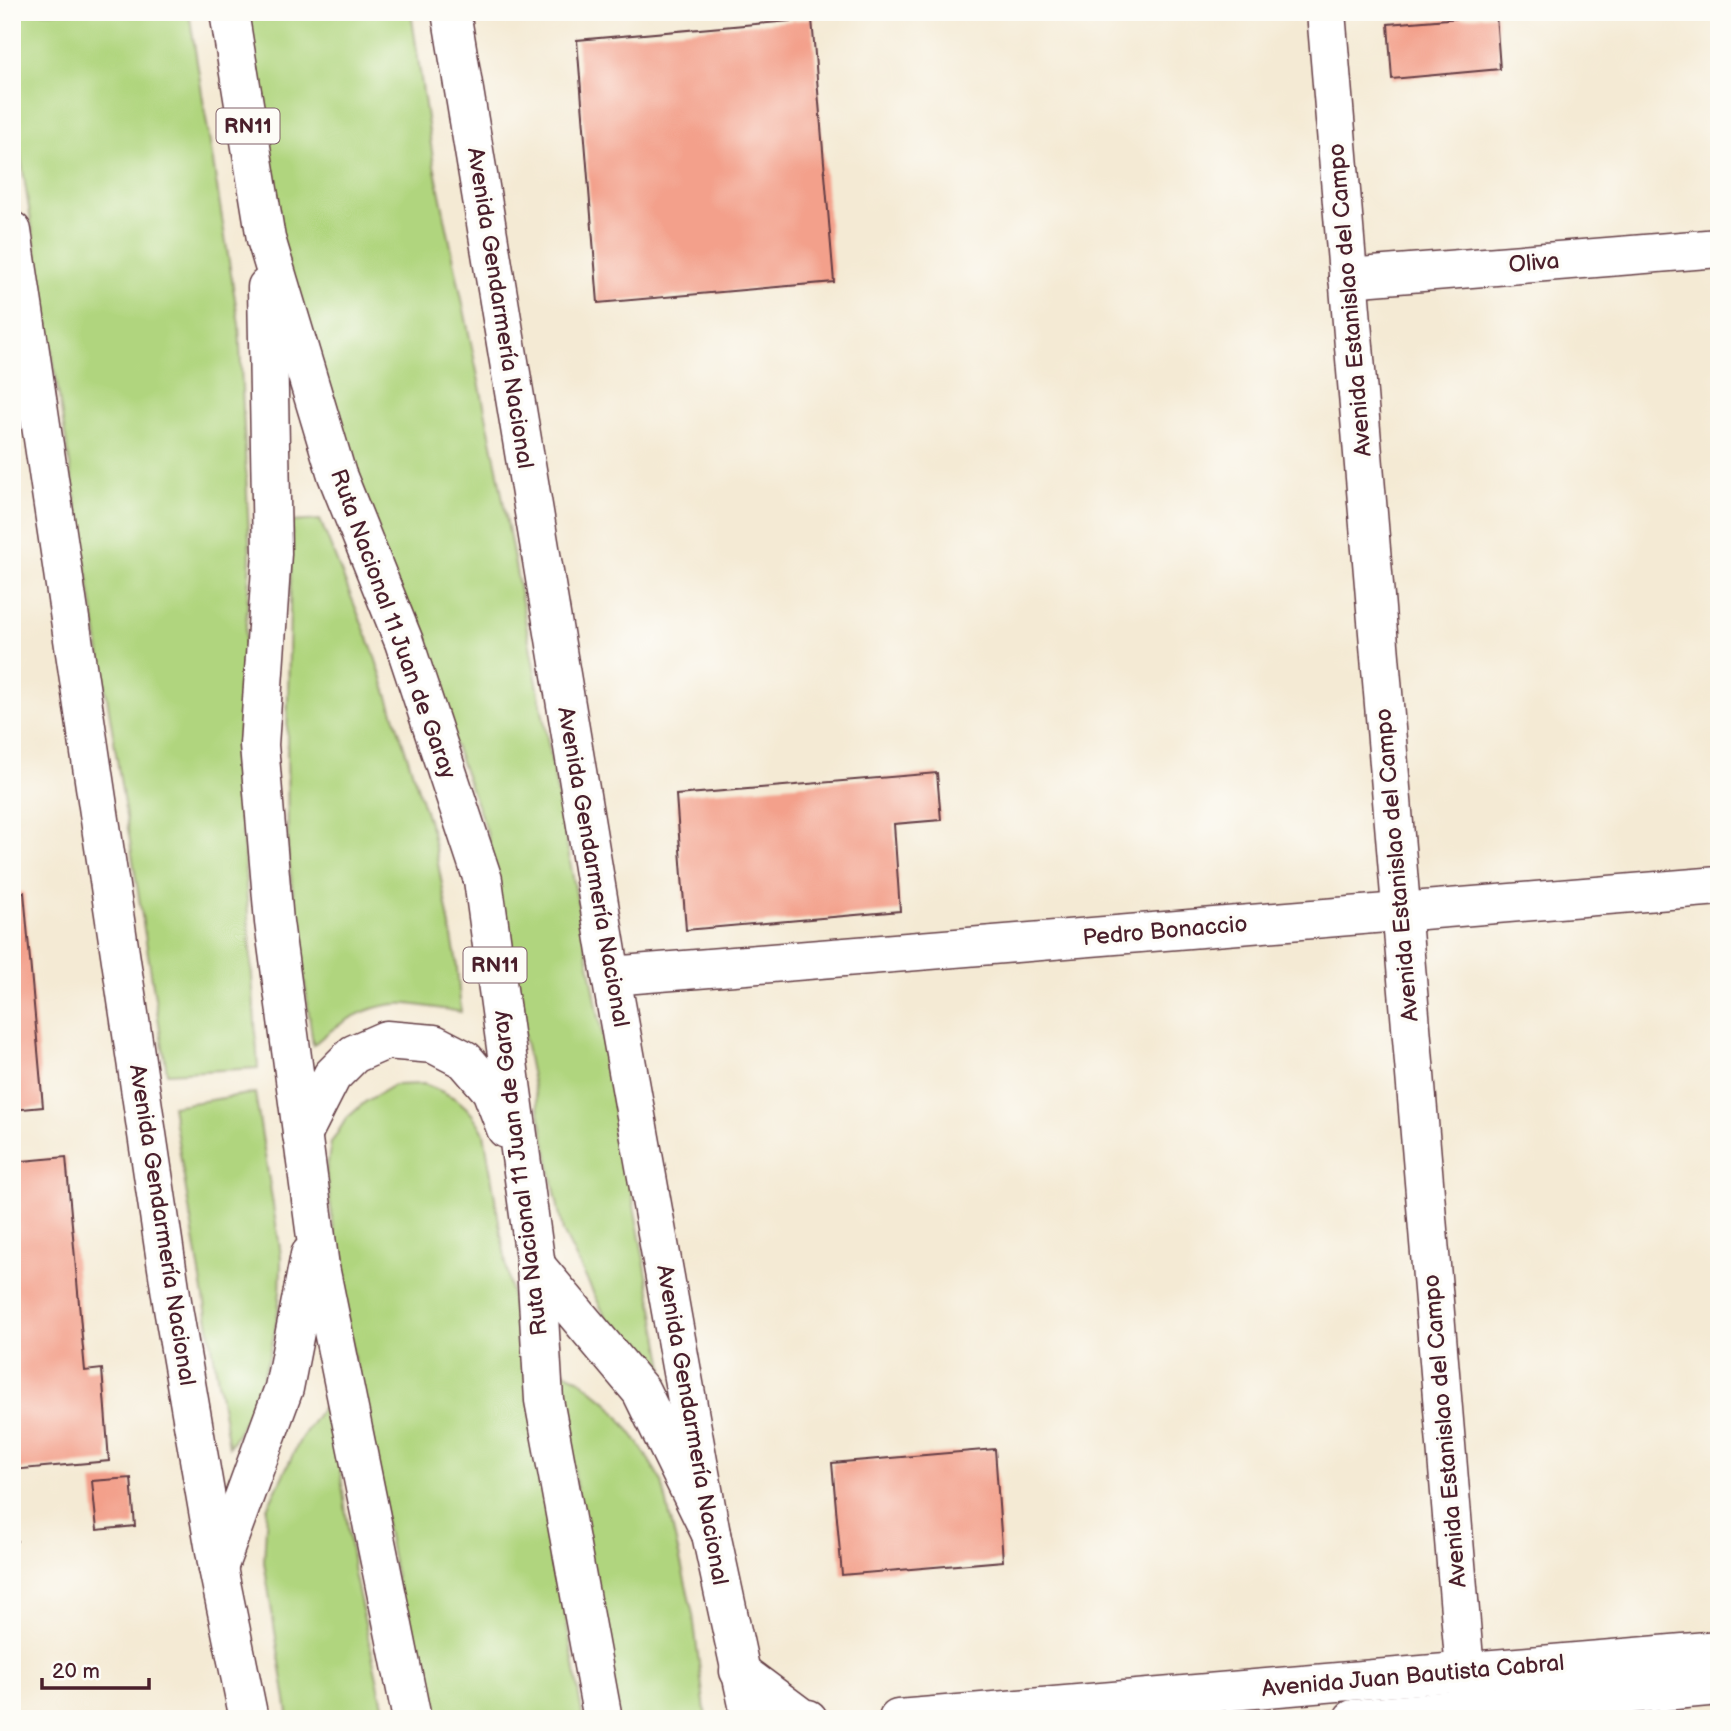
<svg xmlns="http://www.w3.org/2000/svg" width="1731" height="1731" font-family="'Balsamiq Sans',sans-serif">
  <rect width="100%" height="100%" fill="#fdfcf7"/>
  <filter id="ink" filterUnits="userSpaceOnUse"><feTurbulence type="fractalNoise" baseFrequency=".0143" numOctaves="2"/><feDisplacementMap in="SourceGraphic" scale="14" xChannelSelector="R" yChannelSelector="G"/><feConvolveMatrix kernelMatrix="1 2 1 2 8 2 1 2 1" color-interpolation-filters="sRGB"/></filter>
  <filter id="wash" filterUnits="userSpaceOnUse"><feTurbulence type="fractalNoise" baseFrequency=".00686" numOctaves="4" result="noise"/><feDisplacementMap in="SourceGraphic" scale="28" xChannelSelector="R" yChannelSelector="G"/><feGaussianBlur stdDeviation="1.57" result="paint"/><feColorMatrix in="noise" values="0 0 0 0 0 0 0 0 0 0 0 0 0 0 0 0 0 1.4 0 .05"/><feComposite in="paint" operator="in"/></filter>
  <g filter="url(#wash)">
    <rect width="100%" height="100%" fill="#f4ead4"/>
    <!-- green -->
    <g fill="#b0d57e" stroke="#7d7a54" stroke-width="2">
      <polygon points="12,12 189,12 239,324 250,558 238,763 258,1068 167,1073 12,102"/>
      <polygon points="242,12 411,12 434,165 497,468 664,1367 642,1357 606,1318 563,1232 529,1062 487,832 266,239"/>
      <path d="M 320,520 L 372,648 L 432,832 L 456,958 L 461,1012 C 443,1009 425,1006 407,1004 C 372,1002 338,1023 313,1045 L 288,855 L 287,738 L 292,522 Z"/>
      <path d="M 424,1084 C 455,1096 468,1103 484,1133 L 583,1719 L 423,1719 L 347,1322 L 326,1173 L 331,1143 L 346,1119 L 365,1102 L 394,1085 Z"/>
      <path d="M 255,1093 C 261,1131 267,1168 273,1205 C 275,1222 280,1241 281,1258 C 282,1327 265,1390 229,1447 L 172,1106 Z"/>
      <polygon points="561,1371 578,1378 609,1404 638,1442 662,1482 693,1615 706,1719 607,1719"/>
      <polygon points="324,1405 339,1462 354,1573 386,1719 289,1719 264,1562 267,1508 300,1440"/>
    </g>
    <g id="blocks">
      <!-- building -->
      <g fill="#f3a08b">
        <polygon points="1496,15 1500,69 1392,79 1388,24"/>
        <polygon points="812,19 834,282 598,303 577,40"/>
        <polygon points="937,773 941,820 894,824 900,911 686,930 676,795"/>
        <polygon points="12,850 14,850 18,892 24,892 43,1107 12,1110"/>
        <polygon points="66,1157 85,1371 102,1369 109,1461 12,1470 12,1162"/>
        <polygon points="995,1449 1003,1561 842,1575 832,1463"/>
        <polygon points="131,1478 135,1526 97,1530 92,1481"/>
        <polygon points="12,1504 14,1504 17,1541 12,1542"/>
      </g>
    </g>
  </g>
  <g filter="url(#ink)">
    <use href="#blocks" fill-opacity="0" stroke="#643d44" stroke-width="2"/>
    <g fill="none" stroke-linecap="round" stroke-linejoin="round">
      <defs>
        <g id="minor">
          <polyline points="1348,278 1719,248"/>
          <polyline points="611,976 1719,886"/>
        </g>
        <g id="major">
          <polyline points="451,12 611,976 711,1534 751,1719"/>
          <polyline points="1326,12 1469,1719"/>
          <polyline points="12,231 173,1308 218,1568 249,1719"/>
          <polyline points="739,1671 802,1718 808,1719"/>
          <polyline points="898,1719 1719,1650"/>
          <polyline points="1353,1719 1719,1686"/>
        </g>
        <g id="highway">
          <polyline points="229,12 266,239 337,475 404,642 483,880 536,1266 544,1400 603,1719"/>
          <polyline points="267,287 272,553 259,745 274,922 320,1267 412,1719"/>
          <polyline points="302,1135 332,1076 354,1054 386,1040 434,1044 465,1060 491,1090 506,1129"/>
          <polyline points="536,1266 641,1391 711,1534"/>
          <polyline points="218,1568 284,1388 310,1255"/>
        </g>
      </defs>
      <!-- minor casing -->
      <use href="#minor" stroke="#643d44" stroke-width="41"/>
      <!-- major casing -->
      <use href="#major" stroke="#643d44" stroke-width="41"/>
      <!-- highway casing -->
      <use href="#highway" stroke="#643d44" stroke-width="41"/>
      <!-- minor -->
      <use href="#minor" stroke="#fff" stroke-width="38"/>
      <!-- major -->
      <use href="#major" stroke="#fff" stroke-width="38"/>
      <!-- highway -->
      <use href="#highway" stroke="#fff" stroke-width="38"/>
    </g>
  </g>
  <g text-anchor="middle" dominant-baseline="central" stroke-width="7" stroke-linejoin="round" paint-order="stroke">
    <!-- shield labels -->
    <g fill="#fdfcf7" stroke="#806168" stroke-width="2">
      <rect x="216.5" y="108.5" width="63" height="35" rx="5"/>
      <rect x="463.5" y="947.5" width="63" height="35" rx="5"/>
    </g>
    <g font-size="21" font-weight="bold" fill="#4a1f2b">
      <text x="248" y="126">RN11</text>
      <text x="495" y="965">RN11</text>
    </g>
    <!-- street labels -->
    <g font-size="23" fill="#4a1f2b" stroke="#fdfcf7">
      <text transform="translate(1534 263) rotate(-5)">Oliva</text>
      <text transform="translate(1350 300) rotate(-95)">Avenida Estanislao del Campo</text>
      <text transform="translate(500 308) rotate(81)">Avenida Gendarmería Nacional</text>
      <text transform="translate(393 624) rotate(70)">Ruta Nacional 11 Juan de Garay</text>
      <text transform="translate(1397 865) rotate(-95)">Avenida Estanislao del Campo</text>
      <text transform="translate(593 867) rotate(80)">Avenida Gendarmería Nacional</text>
      <text transform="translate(1165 931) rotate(-5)">Pedro Bonaccio</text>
      <text transform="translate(520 1173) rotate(-97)">Ruta Nacional 11 Juan de Garay</text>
      <text transform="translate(162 1225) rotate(81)">Avenida Gendarmería Nacional</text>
      <text transform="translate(692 1425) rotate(80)">Avenida Gendarmería Nacional</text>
      <text transform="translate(1445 1431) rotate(-95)">Avenida Estanislao del Campo</text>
      <text transform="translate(1413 1676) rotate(-5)">Avenida Juan Bautista Cabral</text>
    </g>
  </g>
  <!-- margin -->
  <rect width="1731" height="1731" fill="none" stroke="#fdfcf7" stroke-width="42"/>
  <!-- scale -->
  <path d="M42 1678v10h107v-10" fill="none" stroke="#4a1f2b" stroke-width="3.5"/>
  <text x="52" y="1678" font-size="21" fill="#4a1f2b" stroke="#fdfcf7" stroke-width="5" paint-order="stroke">20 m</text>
</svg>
